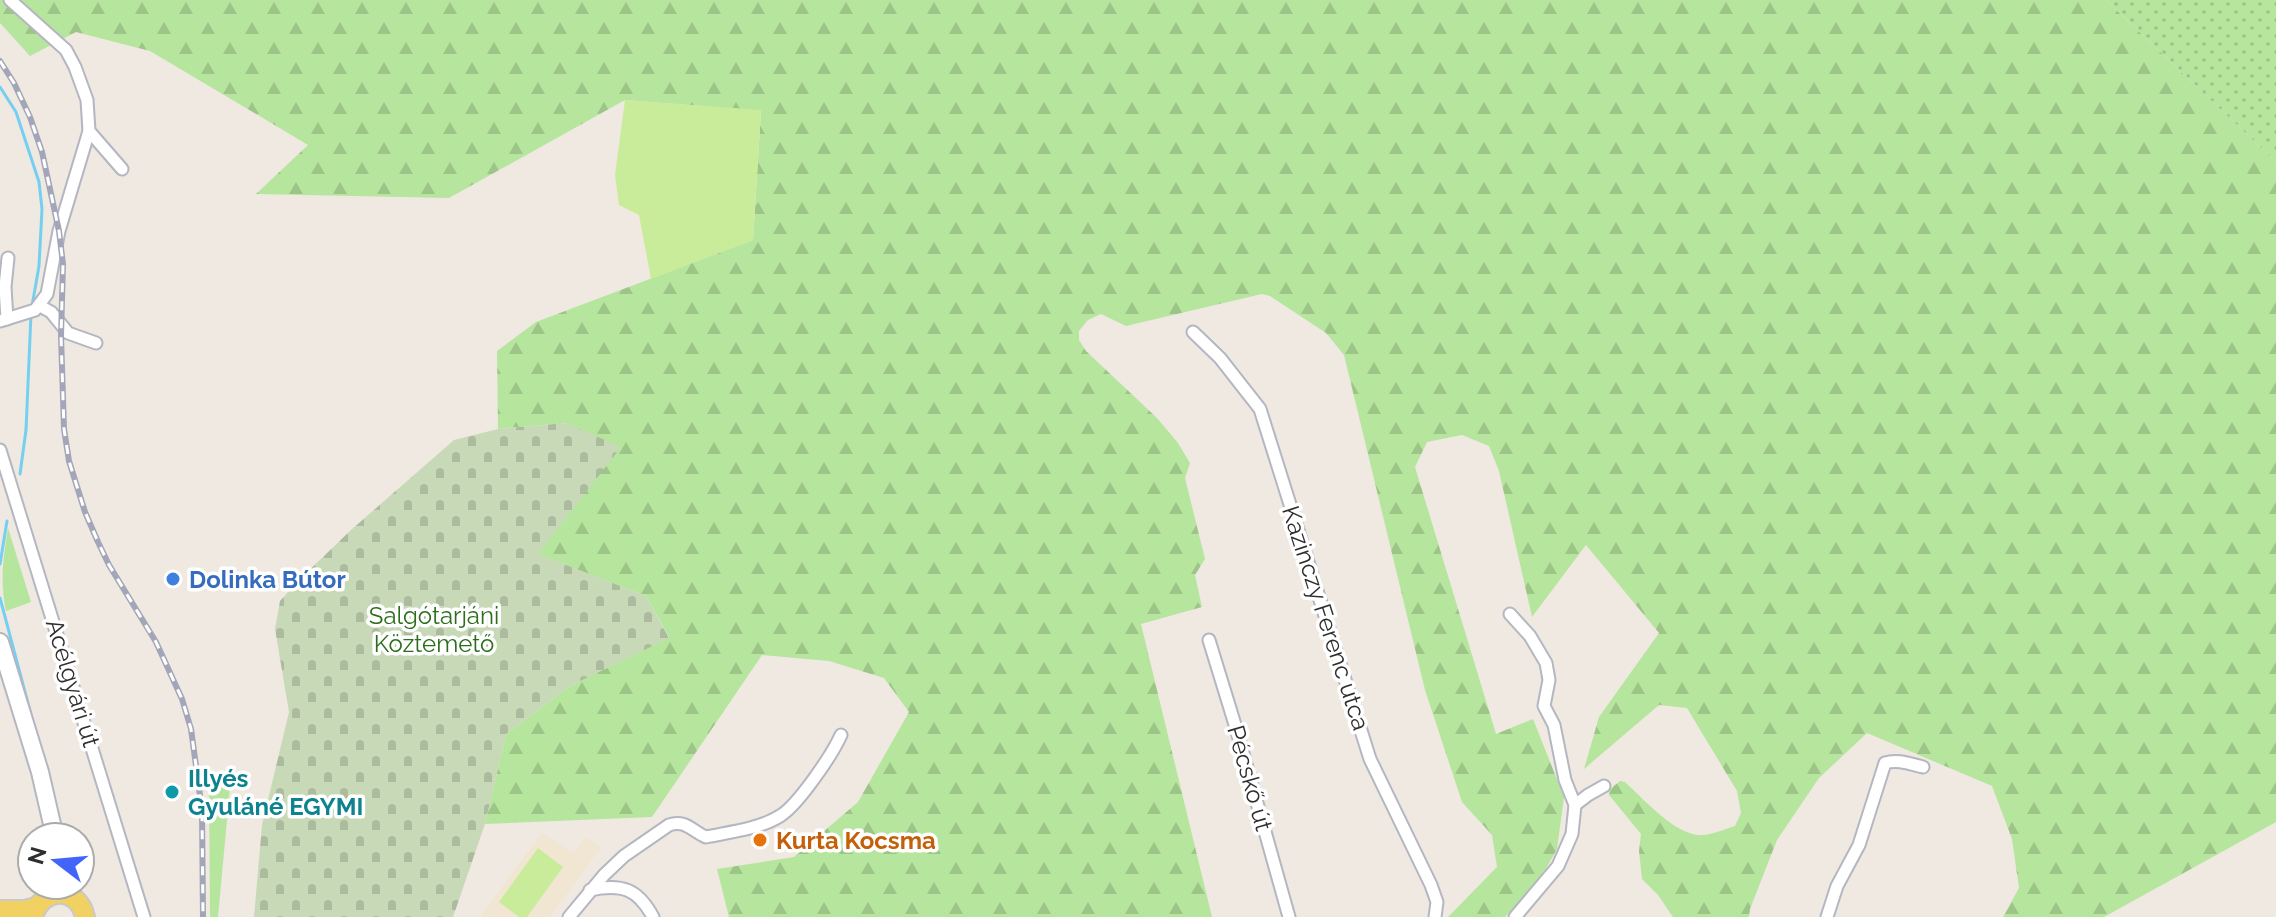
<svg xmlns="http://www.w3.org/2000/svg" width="2276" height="917" font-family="Raleway,sans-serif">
  <defs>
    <pattern id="forest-firs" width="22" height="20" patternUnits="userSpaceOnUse" patternTransform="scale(2)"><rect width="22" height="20" fill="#b6e59e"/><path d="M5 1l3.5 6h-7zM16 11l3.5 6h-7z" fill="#9dc588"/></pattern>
    <pattern id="cemetery-stones" width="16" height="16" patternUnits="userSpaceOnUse" patternTransform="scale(2)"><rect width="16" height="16" fill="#c8d9b8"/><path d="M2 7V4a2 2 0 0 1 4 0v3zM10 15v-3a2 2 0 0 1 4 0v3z" fill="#acbb9e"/></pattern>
    <pattern id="garden-dots" width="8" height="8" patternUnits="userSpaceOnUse" patternTransform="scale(2)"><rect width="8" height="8" fill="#b6e59e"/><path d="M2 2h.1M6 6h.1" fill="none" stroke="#9dc588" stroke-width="1.8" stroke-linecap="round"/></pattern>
  </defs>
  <rect width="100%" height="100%" fill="#efe9e1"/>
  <!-- education -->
  <polygon fill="#f0e6d1" points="542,833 574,853 586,837 601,847 550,917 480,917"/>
  <!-- grass -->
  <g fill="#b6e59e">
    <path d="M 8,528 L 31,602 L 6,611 C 0,579 3,560 8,528 Z"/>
    <polygon points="209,786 230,787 218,917 210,917"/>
  </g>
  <!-- forest -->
  <path fill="url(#forest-firs)" d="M 0,0 L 2106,0 L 2276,162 L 2276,822 L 2104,917 L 2003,917 L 2019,888 L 2012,839 L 1992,786 L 1867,733 L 1819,778 L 1777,840 L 1750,909 L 1749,917 L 1673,917 L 1658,895 L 1642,879 L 1639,851 L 1641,834 L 1609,795 L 1609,790 L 1620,781 L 1625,782 C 1643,798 1677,838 1704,835 C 1714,834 1725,829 1735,826 L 1741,813 L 1737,791 L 1687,708 L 1659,705 L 1584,769 L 1599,717 L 1659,633 L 1586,545 L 1532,617 L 1499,471 L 1489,446 L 1462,435 L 1427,442 L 1415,467 L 1496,734 L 1533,719 L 1564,797 L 1557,849 L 1539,881 L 1505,917 L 1448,917 L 1497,867 L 1492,835 L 1462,802 L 1425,690 L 1344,355 L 1326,333 L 1270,296 L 1262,294 L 1126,326 L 1101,314 L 1088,320 L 1079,331 L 1079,340 L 1086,351 L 1157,418 L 1178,443 L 1190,463 L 1185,478 L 1205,559 L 1195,575 L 1202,607 L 1141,624 L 1212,917 L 729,917 L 717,869 L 794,857 L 858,802 L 909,712 L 884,678 L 829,661 L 762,655 L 652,817 L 485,824 L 506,734 L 570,686 L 669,637 L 646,596 L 537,554 L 566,423 L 498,429 L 497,351 L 536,322 L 753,240 L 761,111 L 625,100 L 449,198 L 256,194 L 308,145 L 150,51 L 76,32 L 30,56 L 0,23 Z"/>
  <!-- cemetery -->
  <polygon fill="url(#cemetery-stones)" points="566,423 621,447 538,554 646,596 669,638 570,686 506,734 485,824 453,917 254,917 262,825 289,712 275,629 280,601 298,581 351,530 454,440 498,429"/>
  <!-- garden -->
  <polygon fill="url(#garden-dots)" points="2106,0 2276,0 2276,162"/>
  <!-- pitch -->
  <g fill="#c9ec9a">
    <polygon points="625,100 761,110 753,240 651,279 639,215 619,205 615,175"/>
    <polygon points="538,848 563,867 527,917 519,917 499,902"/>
  </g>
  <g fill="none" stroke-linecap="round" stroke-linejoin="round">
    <!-- stream -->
    <g stroke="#75cff0" stroke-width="3">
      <polyline points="0,87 16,112 39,182 42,209 39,266 32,306"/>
      <polyline points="20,474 26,430 31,314"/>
      <polyline points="0,564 7,521"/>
      <polyline points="0,598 35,730"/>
    </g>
    <defs>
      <g id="street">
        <polyline points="89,131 122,169"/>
        <polyline points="40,306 51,312 68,333 96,343"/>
        <polyline points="7,319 5,287 8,258"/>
        <polyline points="0,321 35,310 47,294 59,231 89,131 87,100 75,67 66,50 10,0"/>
        <polyline points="1193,332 1220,358 1260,409 1370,759 1431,885 1437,902 1435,917"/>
        <polyline points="0,450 144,917"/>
        <polyline points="1510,614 1530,636 1546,663 1549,680 1544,706 1554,725 1565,780 1575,805 1572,834 1558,866 1515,917"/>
        <polyline points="1209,640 1236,728 1289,917"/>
        <polyline points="1575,805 1588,795 1604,786"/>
        <path d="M 590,890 C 622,883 638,889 653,917"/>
        <path d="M 569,917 L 604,875 L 624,856 L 669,825 C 685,819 692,831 706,837 C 730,832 759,829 780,816 C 798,805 832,755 841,735"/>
        <path d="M 1827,917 L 1837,886 L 1859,845 L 1885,763 C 1898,759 1910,764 1923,767"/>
      </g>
      <polyline id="secondary" points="0,642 40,772 55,837"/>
      <g id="primary">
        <polyline points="0,910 24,910 37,907"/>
        <path d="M 33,917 C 41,887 78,885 85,917"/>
      </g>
    </defs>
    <!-- street casing -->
    <use href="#street" stroke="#b4b7c1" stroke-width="15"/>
    <!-- secondary casing -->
    <use href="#secondary" stroke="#b4b7c1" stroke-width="20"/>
    <!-- primary casing -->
    <use href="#primary" stroke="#c9c9c9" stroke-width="22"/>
    <!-- street -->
    <use href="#street" stroke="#fff" stroke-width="11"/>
    <!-- secondary -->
    <use href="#secondary" stroke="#fff" stroke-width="16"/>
    <!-- primary -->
    <use href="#primary" stroke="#f2d163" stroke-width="18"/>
    <defs>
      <polyline id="rail" points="0,61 14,83 30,117 42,152 59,231 63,264 61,336 64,429 69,461 85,512 98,542 109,565 156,642 182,699 191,729 202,810 203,917"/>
    </defs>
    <!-- rail casing -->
    <use href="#rail" stroke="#a3a6b8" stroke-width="6"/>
    <!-- rail -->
    <use href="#rail" stroke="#fff" stroke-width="3" stroke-dasharray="9" stroke-linecap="butt"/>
  </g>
  <!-- markers -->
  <circle fill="#3f7fe0" stroke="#fff" stroke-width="3" cx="173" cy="579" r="8"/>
  <circle fill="#0f9aa8" stroke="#fff" stroke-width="3" cx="172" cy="792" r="8"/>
  <circle fill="#e8710a" stroke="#fff" stroke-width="3" cx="760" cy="840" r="8"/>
  <g text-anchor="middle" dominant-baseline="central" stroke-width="7" stroke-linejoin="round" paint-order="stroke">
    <!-- shop labels -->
    <g font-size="24" font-weight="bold" fill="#366cbe" stroke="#fff" text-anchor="start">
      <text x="189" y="579">Dolinka Bútor</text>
    </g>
    <!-- park labels -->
    <g font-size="24" fill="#2c6e1b" stroke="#fff">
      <text x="434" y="615">Salgótarjáni<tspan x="434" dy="28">Köztemető</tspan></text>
    </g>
    <!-- street labels -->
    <g font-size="24" fill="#2e2e2e" stroke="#fff">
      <text transform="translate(1326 618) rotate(72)">Kazinczy Ferenc utca</text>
      <text transform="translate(73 683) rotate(73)">Acélgyári út</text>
      <text transform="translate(1250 778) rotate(74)">Pécskő út</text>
    </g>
    <!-- culture labels -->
    <g font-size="24" font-weight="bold" fill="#0d838f" stroke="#fff" text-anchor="start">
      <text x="188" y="778">Illyés<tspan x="188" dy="28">Gyuláné EGYMI</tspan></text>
    </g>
    <!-- food labels -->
    <g font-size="24" font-weight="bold" fill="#c56008" stroke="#fff" text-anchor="start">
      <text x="776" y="840">Kurta Kocsma</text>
    </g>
  </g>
  <!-- north arrow -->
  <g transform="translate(56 861) rotate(286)"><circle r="38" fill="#ffffff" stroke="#ababab" stroke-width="2"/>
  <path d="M0-6L14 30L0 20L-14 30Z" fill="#4264fb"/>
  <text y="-12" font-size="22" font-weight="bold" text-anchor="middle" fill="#2e2e2e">N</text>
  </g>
</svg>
